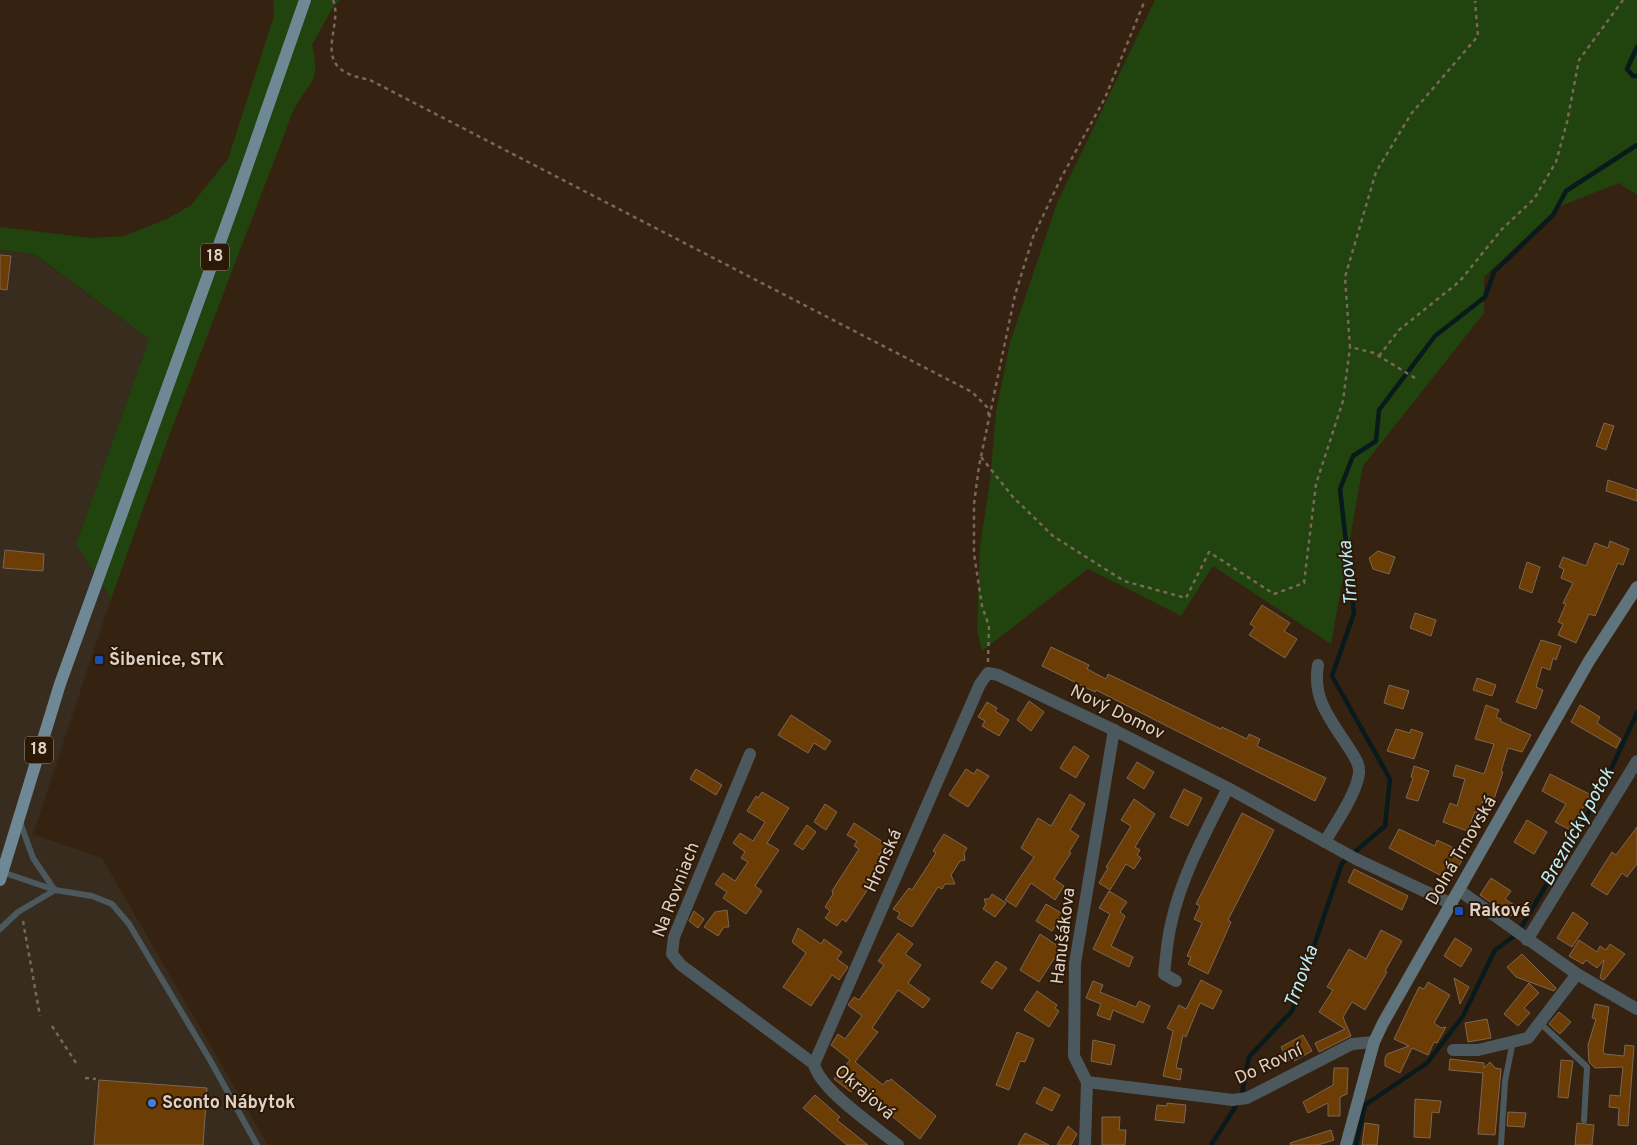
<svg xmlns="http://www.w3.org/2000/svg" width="1637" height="1145" font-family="Overpass,sans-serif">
  <rect width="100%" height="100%" fill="#362210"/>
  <!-- commercial -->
  <polygon fill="#372c1d" points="0,250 33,254 149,339 76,544 111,599 33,834 102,858 268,1145 0,1145"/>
  <!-- green -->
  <g fill="#21430d">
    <path d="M 273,0 L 340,0 L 333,7 L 312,45 C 322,87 307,81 292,114 L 169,436 L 111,599 L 76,544 L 149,339 L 34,254 L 0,250 L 0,227 L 91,238 L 124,236 L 167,219 L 191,205 L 228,159 L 274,16 Z"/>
    <polygon points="1155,0 1637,0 1637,195 1619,183 1558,207 1484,277 1484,313 1363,466 1331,644 1213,566 1181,616 1088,569 982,651 977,629 980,546 990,481 996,412 1010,342 1057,203"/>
  </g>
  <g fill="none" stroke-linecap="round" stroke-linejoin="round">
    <!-- stream -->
    <g stroke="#091a1d" stroke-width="4.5">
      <polyline points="1637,47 1627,69 1633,76 1637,76"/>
      <polyline points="1211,1145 1241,1098 1249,1057 1292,1011 1342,863 1385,826 1390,779 1332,676 1354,613 1340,489 1353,456 1376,441 1379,410 1435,336 1485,297 1494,272 1553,215 1566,191 1637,145"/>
      <polyline points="1356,1145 1365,1105 1427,1063 1463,1016 1495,950 1518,933 1599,795 1637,713"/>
    </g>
  </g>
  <!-- building -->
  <g fill="#6c3d05" stroke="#7d6652">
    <polygon points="0,255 11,256 7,290 0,289"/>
    <polygon points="1604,423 1614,426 1606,450 1596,446"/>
    <polygon points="1608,480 1637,490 1637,501 1606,491"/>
    <polygon points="1610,541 1629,549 1623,565 1618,563 1595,616 1589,614 1576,643 1558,635 1563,624 1558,622 1566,604 1563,603 1573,583 1561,578 1564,569 1559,567 1563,557 1586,566 1595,543 1608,548"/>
    <polygon points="5,550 44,554 43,571 3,568"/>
    <polygon points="1378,551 1395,557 1389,574 1373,569 1369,558"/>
    <polygon points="1527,562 1540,567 1532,593 1519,588"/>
    <polygon points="1262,605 1290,623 1284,631 1297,639 1285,658 1249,635 1255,627 1250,624"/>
    <polygon points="1415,613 1436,620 1431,636 1410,628"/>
    <polygon points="1541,640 1561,646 1556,660 1553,658 1550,670 1542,667 1536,687 1543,690 1536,709 1516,702"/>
    <polygon points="1051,647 1089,665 1087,669 1106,679 1108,674 1221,729 1222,727 1247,739 1249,734 1260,739 1257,746 1326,778 1315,801 1096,690 1095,692 1042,666"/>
    <polygon points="1477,678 1496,685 1492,696 1473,690"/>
    <polygon points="1389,685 1409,691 1403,709 1384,703"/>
    <polygon points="1029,701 1044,712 1031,731 1017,720"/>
    <polygon points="987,702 997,708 995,711 1009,720 999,736 982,726 985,721 978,717"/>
    <polygon points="1486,705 1499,710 1496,717 1501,719 1500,721 1531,735 1522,752 1508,748 1501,771 1503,772 1493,802 1484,799 1478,813 1475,812 1467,831 1443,822 1450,803 1457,806 1465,779 1453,776 1456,765 1484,774 1494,744 1475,739"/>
    <polygon points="1580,705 1600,717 1597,723 1621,739 1616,748 1571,722"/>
    <polygon points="791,715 831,741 825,750 814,743 808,753 778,735"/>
    <polygon points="1396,729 1410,733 1411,729 1423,733 1414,759 1387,751"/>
    <polygon points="1074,746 1089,756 1076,778 1060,768"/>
    <polygon points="1137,762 1154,772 1144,789 1127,778"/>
    <polygon points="1414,766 1429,771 1418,801 1406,798 1413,778 1411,777"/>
    <polygon points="696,769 722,785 716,795 690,779"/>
    <polygon points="966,769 974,774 977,769 989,776 968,807 949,795"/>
    <polygon points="1550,774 1591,795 1579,814 1582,818 1574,832 1555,822 1566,804 1542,791"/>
    <polygon points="1184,789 1202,798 1188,826 1170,817"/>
    <polygon points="762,792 789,808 767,843 779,850 755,886 762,891 746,914 723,898 727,892 715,884 723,873 735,881 748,862 741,858 745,852 733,843 740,833 753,841 765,822 747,811 756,796 758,798"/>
    <polygon points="1070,794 1085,804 1070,830 1079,836 1069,852 1071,853 1054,879 1064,886 1055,900 1031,883 1016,907 1005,900 1034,857 1021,848 1038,818 1051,826"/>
    <polygon points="1134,799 1155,814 1135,847 1140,850 1137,855 1141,858 1134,869 1126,864 1110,890 1099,883 1108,868 1106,867 1131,826 1121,820"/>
    <polygon points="825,804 837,812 826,830 814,822"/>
    <polygon points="1242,813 1274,830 1228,920 1231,922 1208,974 1188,964 1191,957 1187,956 1202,923 1194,919 1200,906 1196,904"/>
    <polygon points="1527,820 1547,832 1534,854 1514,842"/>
    <polygon points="854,823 886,844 879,855 882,857 873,869 878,873 872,883 846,922 842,919 837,926 825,918 830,911 825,907 833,894 832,891 859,849 854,846 857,841 847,835"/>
    <polygon points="807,825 816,832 803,850 794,844"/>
    <polygon points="1637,827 1637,864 1627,877 1622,873 1607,895 1591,885 1612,852 1616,855"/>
    <polygon points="1399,829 1435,846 1437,840 1456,849 1452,856 1462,860 1451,881 1389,848"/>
    <polygon points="944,834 967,848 964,853 965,860 960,861 951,875 955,884 945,884 942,889 938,887 912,927 897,918 900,913 893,909 909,888 912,890 936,853 933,851"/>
    <polygon points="1354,869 1408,896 1402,910 1348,882"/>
    <polygon points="1491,878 1511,891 1505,899 1517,907 1511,916 1480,895"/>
    <polygon points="1109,891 1127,902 1120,912 1125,916 1111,946 1133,957 1129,967 1093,949 1110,914 1099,908"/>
    <polygon points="992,894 1006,903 995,917 983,909 986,904 984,899 989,899"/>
    <polygon points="1046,904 1063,914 1052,931 1036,921"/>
    <polygon points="727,910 729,927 724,927 718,936 704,927 715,912"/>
    <polygon points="694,911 704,919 698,928 689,921"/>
    <polygon points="1573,912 1588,923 1572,947 1557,938"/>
    <polygon points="798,928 821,944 824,939 842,952 837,959 848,967 839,980 832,975 811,1006 783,987 806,953 792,942"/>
    <polygon points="1381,930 1402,941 1385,971 1387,972 1365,1010 1352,1002 1343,1017 1351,1036 1319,1052 1315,1043 1345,1029 1319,1012 1333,990 1327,987 1349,949 1366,959"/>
    <polygon points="898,933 913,944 905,954 921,965 908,983 930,999 923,1008 898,990 872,1028 878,1032 855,1062 883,1085 887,1080 889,1081 891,1079 936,1116 920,1139 877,1104 854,1088 851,1092 834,1079 850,1060 831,1045 838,1034 845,1039 862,1016 848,1005 854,997 859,1000 884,965 878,961"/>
    <polygon points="1040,934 1061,948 1039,982 1020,970"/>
    <polygon points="1455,938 1472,949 1461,967 1444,956"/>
    <polygon points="1579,940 1597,952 1600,946 1606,950 1610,944 1625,954 1604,980 1600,978 1604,960 1597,968 1586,960 1583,964 1569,956"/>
    <polygon points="1522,954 1556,988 1554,991 1516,977 1507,967"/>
    <polygon points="996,961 1007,968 992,989 981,982"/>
    <polygon points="1454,978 1469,987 1460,1004"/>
    <polygon points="1201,980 1222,991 1213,1009 1200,1003 1186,1037 1183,1035 1176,1068 1182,1069 1180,1080 1163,1076 1173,1031 1167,1028 1179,1005 1186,1009"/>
    <polygon points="1093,981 1103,985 1100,992 1136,1007 1139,1001 1150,1006 1143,1023 1113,1010 1110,1020 1097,1015 1101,1004 1086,998"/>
    <polygon points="1428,982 1450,995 1434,1023 1441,1028 1446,1027 1437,1043 1434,1042 1428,1055 1412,1048 1400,1073 1385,1066 1385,1058 1387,1054 1409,1046 1394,1039 1419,987 1424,989"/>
    <polygon points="1529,983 1539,993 1524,1008 1530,1013 1518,1026 1504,1014"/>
    <polygon points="1037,991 1057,1005 1055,1008 1059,1011 1049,1027 1024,1010"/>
    <polygon points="1595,1004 1609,1007 1603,1052 1605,1054 1624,1056 1625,1045 1634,1046 1628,1126 1618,1125 1619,1108 1609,1107 1610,1095 1620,1096 1623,1067 1595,1068 1589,1062 1588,1045 1596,1019 1592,1018"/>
    <polygon points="1559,1012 1571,1022 1560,1034 1549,1024"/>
    <polygon points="1487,1019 1491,1038 1468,1042 1465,1023"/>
    <polygon points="1017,1032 1034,1039 1025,1062 1020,1061 1009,1090 996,1085"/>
    <polygon points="1303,1035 1312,1051 1294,1061 1292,1058 1288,1061 1281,1047"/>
    <polygon points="1093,1040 1115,1045 1111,1065 1091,1061"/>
    <polygon points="1450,1059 1484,1063 1484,1068 1490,1062 1495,1068 1501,1069 1495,1135 1478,1134 1483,1073 1449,1070"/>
    <polygon points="1561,1060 1573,1061 1568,1098 1558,1097"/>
    <polygon points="1334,1068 1348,1068 1347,1094 1340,1097 1340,1116 1328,1116 1328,1103 1308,1113 1303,1102 1333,1085"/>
    <polygon points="99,1080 207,1088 203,1145 94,1145"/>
    <polygon points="1044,1087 1060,1095 1052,1111 1036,1103"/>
    <polygon points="815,1095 840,1117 837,1120 868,1145 847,1145 803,1108"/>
    <polygon points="1415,1099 1441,1101 1439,1113 1432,1112 1430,1138 1414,1137"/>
    <polygon points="1167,1103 1186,1105 1184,1123 1155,1120 1157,1105 1167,1106"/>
    <polygon points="1508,1112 1526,1113 1524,1127 1507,1126"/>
    <polygon points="1102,1117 1120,1117 1119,1130 1126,1130 1125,1145 1102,1145"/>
    <polygon points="1365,1123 1379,1125 1377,1145 1362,1145"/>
    <polygon points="1577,1123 1594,1125 1592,1145 1575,1145"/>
    <polygon points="1068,1126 1077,1134 1071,1145 1057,1145"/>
    <polygon points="1331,1130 1334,1140 1318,1145 1291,1145 1290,1143"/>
    <polygon points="1025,1133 1049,1145 1018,1145"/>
  </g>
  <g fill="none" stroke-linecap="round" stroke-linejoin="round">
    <!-- path -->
    <g stroke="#796859" stroke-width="2.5" stroke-dasharray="4 4" stroke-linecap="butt">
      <path d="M 333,0 C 343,23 316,58 347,73 C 354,77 362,78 370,80 L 972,392 L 987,407 L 989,416"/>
      <polyline points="1379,356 1399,330 1460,281 1502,229 1534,199 1556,162 1567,122 1579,60 1623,0"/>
      <polyline points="1415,378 1374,353 1350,347 1345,277 1376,172 1411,114 1478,36 1475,1"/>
      <polyline points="981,457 1013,497 1053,536 1124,581 1186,598 1209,552 1274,594 1304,583 1316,484 1343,401 1350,347"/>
      <polyline points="988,662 989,626 982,606 974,554 974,504 979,466 1015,295 1033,237 1061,178 1105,98 1145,0"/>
      <polyline points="23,921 40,1016"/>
      <polyline points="52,1026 78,1066"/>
      <polyline points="85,1078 96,1079"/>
    </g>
    <!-- lane -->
    <g stroke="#4b585e" stroke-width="6">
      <polyline points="20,822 33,858 54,889"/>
      <polyline points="2,872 55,890 92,896 112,904 129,924 210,1060 257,1145"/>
      <polyline points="0,929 18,912 55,890"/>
      <polyline points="1540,1023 1587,1067 1584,1120"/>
      <polyline points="1501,1145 1505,1081 1513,1041"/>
    </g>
    <!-- street -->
    <g stroke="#4b585e" stroke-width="12">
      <path d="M 1318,665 C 1312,700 1331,720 1349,748 C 1354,756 1360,764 1359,773 C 1357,793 1335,824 1325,842"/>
      <polyline points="750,754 674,937 672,954 681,965 814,1064"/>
      <polyline points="1460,891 1577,974 1637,1009"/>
      <polyline points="1527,940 1637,761"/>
      <path d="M 1176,981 L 1164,974 C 1166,958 1167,940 1171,924 C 1181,877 1206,831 1228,788"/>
      <polyline points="1453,1050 1478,1050 1528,1038 1577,974"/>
      <polyline points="814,1064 980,684 988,673 998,675 1114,730 1228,788 1356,859 1452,904"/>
      <path d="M 814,1064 C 819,1089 877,1128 898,1145"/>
      <polyline points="1087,1082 1233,1100 1247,1098 1352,1044 1374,1042"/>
      <polyline points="1085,1145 1087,1082 1074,1056 1075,963 1114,730"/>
    </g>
    <!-- secondary -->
    <polyline stroke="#5f747d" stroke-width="12" points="1346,1145 1374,1042 1383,1023 1589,661 1637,587"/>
    <!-- primary -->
    <polyline stroke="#6e8995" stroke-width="12" points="0,880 60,684 236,198 305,0"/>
  </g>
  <!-- markers -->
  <g fill="#1a4fb4" stroke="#2b1807" stroke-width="2">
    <rect x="94" y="655" width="10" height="10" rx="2.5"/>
    <rect x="1454" y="906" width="10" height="10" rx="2.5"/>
  </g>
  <circle fill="#3f7fe0" stroke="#2b1807" stroke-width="2" cx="152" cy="1103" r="5"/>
  <g text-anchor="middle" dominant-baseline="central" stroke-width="4" stroke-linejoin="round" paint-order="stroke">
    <!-- shield labels -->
    <g fill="#2b1807" stroke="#a89a8d" stroke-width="1">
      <rect x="201" y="243.5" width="28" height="27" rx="4"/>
      <rect x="25" y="736.5" width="28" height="27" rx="4"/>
    </g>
    <g font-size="16" font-weight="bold" fill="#ded1c6">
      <text x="215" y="257">18</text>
      <text x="39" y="750">18</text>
    </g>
    <!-- poi labels -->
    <g font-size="18" font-weight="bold" fill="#ded1c6" stroke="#2b1807" text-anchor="start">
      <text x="109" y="660">Šibenice, STK</text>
      <text x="1469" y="911">Rakové</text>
      <text x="162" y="1103">Sconto Nábytok</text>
    </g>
    <!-- street labels -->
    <g font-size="18" fill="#ded1c6" stroke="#2b1807">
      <text transform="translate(1117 713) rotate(26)">Nový Domov</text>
      <text transform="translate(1462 851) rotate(-60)">Dolná Trnovská</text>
      <text transform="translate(884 861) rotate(-66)">Hronská</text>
      <text transform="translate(677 890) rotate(-69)">Na Rovniach</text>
      <text transform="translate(1064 936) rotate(-83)">Hanušákova</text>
      <text transform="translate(1269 1065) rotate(-25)">Do Rovní</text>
      <text transform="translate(864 1093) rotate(41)">Okrajová</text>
    </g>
    <!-- water labels -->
    <g font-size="19" font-style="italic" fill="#b8effa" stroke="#2b1807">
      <text transform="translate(1349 573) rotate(-96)">Trnovka</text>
      <text transform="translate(1578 827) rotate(-61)">Breznícky potok</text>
      <text transform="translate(1302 977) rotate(-70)">Trnovka</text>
    </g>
  </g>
</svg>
